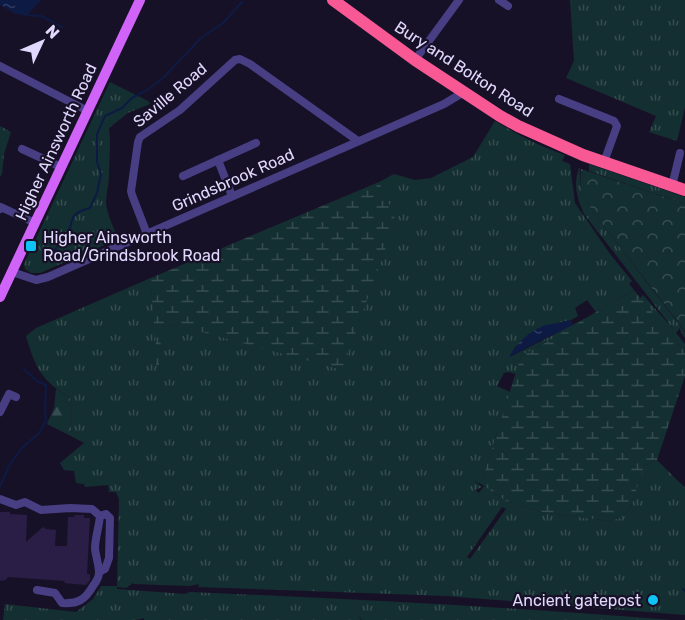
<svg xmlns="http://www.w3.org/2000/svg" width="685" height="620" font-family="Rubik,sans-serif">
  <defs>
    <pattern id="grass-tufts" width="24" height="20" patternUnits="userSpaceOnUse" patternTransform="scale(1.5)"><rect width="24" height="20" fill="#142f31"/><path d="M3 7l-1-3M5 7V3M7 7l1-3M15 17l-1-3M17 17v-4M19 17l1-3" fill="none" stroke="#364c50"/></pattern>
    <pattern id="forest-firs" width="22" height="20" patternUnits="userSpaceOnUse" patternTransform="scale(1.5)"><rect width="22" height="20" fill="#142f31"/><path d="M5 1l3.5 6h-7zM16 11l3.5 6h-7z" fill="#364c50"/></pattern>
    <pattern id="wetland-marsh" width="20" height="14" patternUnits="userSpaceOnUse" patternTransform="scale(1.5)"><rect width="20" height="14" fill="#142f31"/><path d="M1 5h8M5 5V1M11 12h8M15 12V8" fill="none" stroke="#364c50"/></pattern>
    <pattern id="park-crowns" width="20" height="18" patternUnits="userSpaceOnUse" patternTransform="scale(1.5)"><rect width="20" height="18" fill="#142f31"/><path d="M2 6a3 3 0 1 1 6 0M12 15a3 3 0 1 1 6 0" fill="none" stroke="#364c50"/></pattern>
    <pattern id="water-ripples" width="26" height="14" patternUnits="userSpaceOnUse" patternTransform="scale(1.5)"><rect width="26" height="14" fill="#0d1b44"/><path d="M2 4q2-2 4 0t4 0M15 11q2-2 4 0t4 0" fill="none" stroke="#303b60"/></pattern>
  </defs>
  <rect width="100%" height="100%" fill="#171127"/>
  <!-- grass -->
  <g fill="url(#grass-tufts)" fill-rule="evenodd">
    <polygon points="570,0 685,0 685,107 677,141 649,132 656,116 566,78 574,61"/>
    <path d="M 110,82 L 148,101 L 150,104 L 128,113 L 109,128 C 111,145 109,158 109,175 C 109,184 106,193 106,203 C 107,215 114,228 118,239 L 40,273 L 31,273 L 25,269 L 24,264 Z"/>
    <path d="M 495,121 C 518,135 539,146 565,155 L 562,161 L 570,164 L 575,203 L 610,254 L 632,281 L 629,284 L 634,290 L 596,312 L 587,300 L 575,308 L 578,316 L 571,320 L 543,326 L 515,347 L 510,357 L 584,319 L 584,322 L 521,356 L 516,374 L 509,372 L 504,373 L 497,386 L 510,392 L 481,484 L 474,481 L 482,487 L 475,490 L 479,493 L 484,486 L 506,501 L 541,512 L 609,521 L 623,517 L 631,506 L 644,466 L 657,460 L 679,482 L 685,487 L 685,615 L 446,596 L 198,587 L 199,584 L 189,586 L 134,584 L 133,583 L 126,588 L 117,587 L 117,589 L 185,594 L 190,592 C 350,599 511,607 671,620 L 362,620 L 358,614 L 361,620 L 144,620 L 144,618 L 136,620 L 3,620 L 5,604 L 76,612 L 93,599 L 101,586 L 117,586 L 119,499 L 116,492 L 109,492 L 108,485 L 85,487 L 84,484 L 76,483 L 74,471 L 64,470 L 60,463 L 84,443 L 71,436 L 70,398 C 40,379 36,369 26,336 L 36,328 L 146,280 L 146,287 L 151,287 L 153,305 L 161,325 L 180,326 L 395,222 L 379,182 L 394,174 L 415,180 L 431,178 L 473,157 ZM 502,507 L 506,509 L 470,559 L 467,557 Z"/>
    <polygon points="0,126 11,132 4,154 2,174 0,177"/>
    <polygon points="589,164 685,197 685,204 589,171"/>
    <path d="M 579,168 L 580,168 L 581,191 L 593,212 L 685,332 L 685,338 L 681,333 L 680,328 L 676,333 L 685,344 L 685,352 L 640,298 L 643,295 L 675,331 L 584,214 C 577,198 573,185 579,168 Z"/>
  </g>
  <!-- forest -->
  <polygon fill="url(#forest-firs)" points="56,389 70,398 71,436 47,424 54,408"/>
  <!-- wetland -->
  <g fill="url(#wetland-marsh)">
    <polygon points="379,182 394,215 395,222 342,370 180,326 162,325 159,365 156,365 156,345 151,287 146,287 146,280"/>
    <polygon points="634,290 685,352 685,376 657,460 644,466 631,506 623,517 609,521 541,512 506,501 481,484 521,356 545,343 584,319"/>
  </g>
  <!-- park -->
  <polygon fill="url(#park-crowns)" points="581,169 685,204 685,331 593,212 581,191"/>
  <!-- water -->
  <g fill="url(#water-ripples)">
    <polygon points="0,0 41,0 27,15 16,14 0,5"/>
    <path d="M 571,320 L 573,325 L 541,340 L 509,357 C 516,344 532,328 547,325 C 555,324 563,322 571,320 Z"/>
  </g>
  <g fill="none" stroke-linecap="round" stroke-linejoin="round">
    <!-- stream -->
    <g stroke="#0d1b44" stroke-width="2">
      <polyline points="26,15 41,16 62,27"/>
      <path d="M 49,260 C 52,256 54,251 57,247 C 59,244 62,243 64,240 C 77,224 63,215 90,208 L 97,193 L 101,174 L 97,162 L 97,134 L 105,116 L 122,108 L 132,98 L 147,90 L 163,78 L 202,37 L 223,23 L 242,2"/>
      <polyline points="0,486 10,464 22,448 39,433 46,421 45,410 46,385 37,381 24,369"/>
      <polyline points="683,589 685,591"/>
    </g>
  </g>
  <!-- building -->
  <polygon fill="#2a1e47" points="0,512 10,512 10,514 27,515 26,542 43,527 46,529 56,530 55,546 67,546 68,517 74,517 75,515 84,515 84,518 90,518 87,574 90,574 90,580 86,585 64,583 65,581 8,577 6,580 0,581"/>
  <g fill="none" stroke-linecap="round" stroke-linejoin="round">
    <!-- minor -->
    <g stroke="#483e84" stroke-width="8">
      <polyline points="499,0 508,6"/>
      <polyline points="415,60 459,0"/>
      <polyline points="0,66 88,111"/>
      <polyline points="559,99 614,121 617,126 604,162"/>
      <polyline points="22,149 61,167"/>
      <polyline points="218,160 232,196"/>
      <polyline points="183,176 256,143"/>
      <polyline points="672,186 680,153"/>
      <polyline points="0,209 1,207 35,223"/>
      <polyline points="147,234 132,195 131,191 138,142 140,137 180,110 235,60 240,59 250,64 358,141"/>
      <polyline points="12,272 36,280 48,277 444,104 464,92"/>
      <polyline points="0,412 9,394 16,397"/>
      <path d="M 0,499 L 16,505 L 25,502 L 41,510 L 70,508 L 92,509 L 100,516 C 99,527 95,538 95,549 C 96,557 99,565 99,573 C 99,578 96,582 93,586 C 85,600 78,604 62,603 L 55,593 L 37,590"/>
      <polyline points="99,572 105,569 109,558 110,518 106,514 100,516"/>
    </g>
    <!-- major -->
    <polyline stroke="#d164f8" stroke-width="10" points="0,297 140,0"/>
    <!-- highway -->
    <polyline stroke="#f85994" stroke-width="12" points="333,0 415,60 500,116 518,126 583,155 685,190"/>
  </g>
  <!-- markers -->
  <g fill="#0dc4f5" stroke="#171127" stroke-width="2">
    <rect x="25" y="240" width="12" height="12" rx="3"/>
    <circle cx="653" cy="600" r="6"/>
  </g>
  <g text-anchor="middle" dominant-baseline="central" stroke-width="4.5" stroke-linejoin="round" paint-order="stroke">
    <!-- street labels -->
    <g font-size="16" fill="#e1d8fd" stroke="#171127">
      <text transform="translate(464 69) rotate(33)">Bury and Bolton Road</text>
      <text transform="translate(170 95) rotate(-40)">Saville Road</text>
      <text transform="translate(56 142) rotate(-65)">Higher Ainsworth Road</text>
      <text transform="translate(233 180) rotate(-24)">Grindsbrook Road</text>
    </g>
    <!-- poi labels -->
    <g font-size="16" fill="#e1d8fd" stroke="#171127" text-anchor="start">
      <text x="43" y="237">Higher Ainsworth<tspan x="43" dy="18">Road/Grindsbrook Road</tspan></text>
      <text x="641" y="600" text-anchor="end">Ancient gatepost</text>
    </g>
  </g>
  <!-- north arrow -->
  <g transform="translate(42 42) rotate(46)" stroke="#171127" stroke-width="4.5" paint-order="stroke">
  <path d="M0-4.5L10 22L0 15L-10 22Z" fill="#e1d8fd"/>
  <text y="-9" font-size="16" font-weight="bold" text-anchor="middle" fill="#e1d8fd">N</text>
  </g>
</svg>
